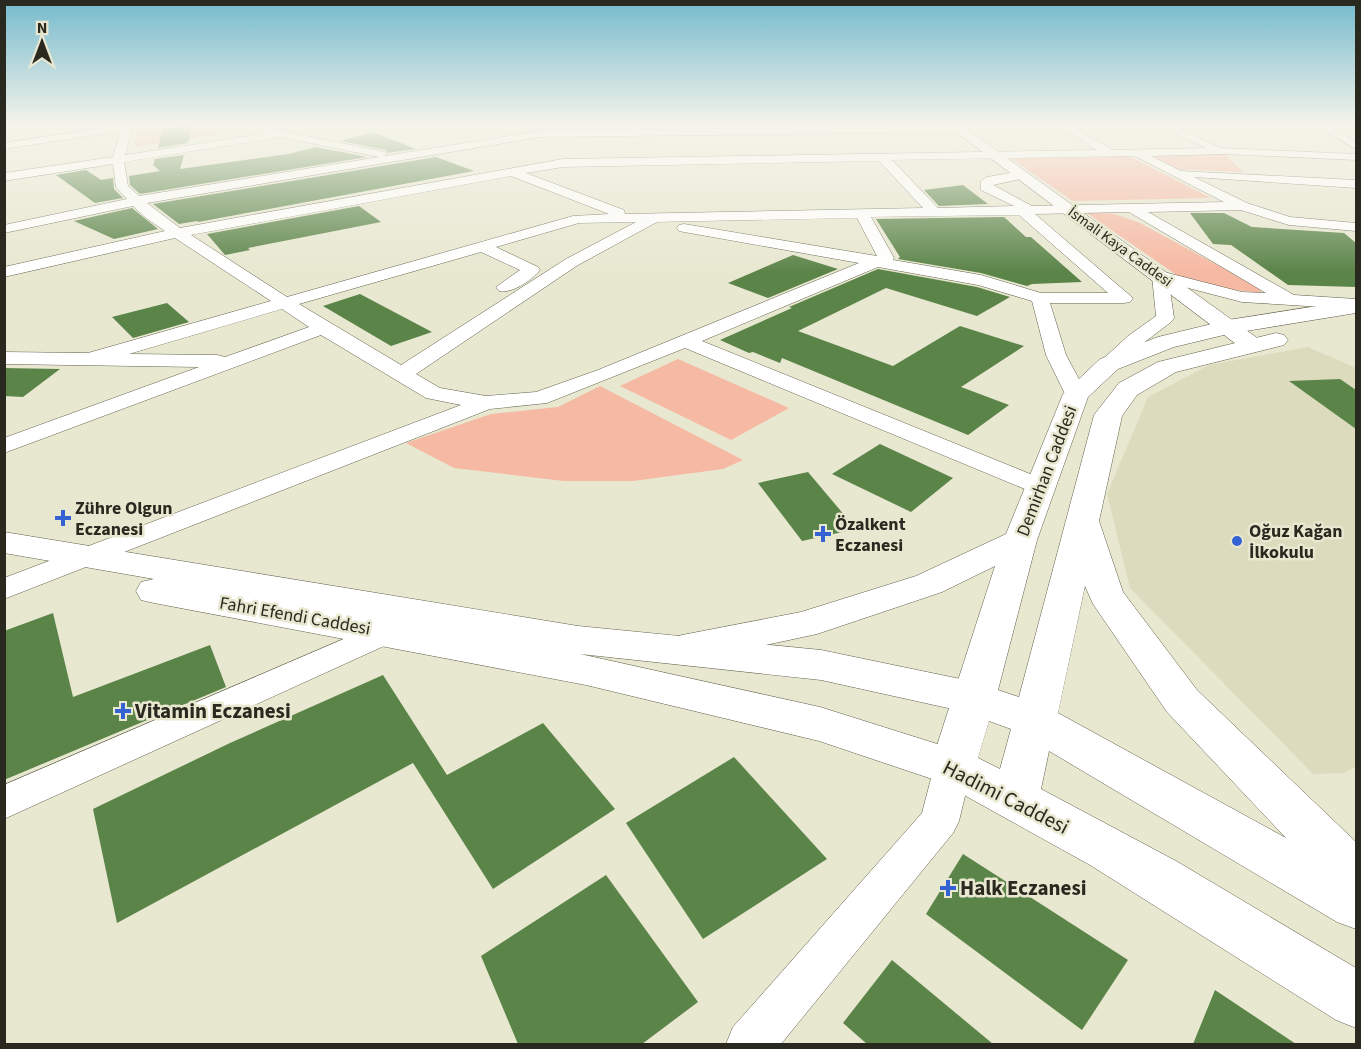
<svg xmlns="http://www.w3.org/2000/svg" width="1361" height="1049" font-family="'Source Sans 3',sans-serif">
  <rect width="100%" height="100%" fill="#e8e7d0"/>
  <!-- built -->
  <polygon fill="#dddbbe" points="1308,347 1356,368 1356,766 1344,773 1313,774 1130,588 1107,494 1148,397 1209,365"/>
  <!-- green -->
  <g fill="#f6b9a3">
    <polygon points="139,125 224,125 250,130 134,147"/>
    <polygon points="1146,153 1224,153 1243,172 1179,169"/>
    <polygon points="1129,156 1211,198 1073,201 1010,158"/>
    <polygon points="1084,211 1114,214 1138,222 1260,288 1261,293 1229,289 1178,276"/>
    <polygon points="678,359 789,408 731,440 620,386"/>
    <polygon points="600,386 743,460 723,469 633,481 564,481 454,468 406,443 491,414 558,407"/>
  </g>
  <!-- building -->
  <g fill="#5b8449">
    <polygon points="193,126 188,143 158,148 163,128"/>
    <polygon points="373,132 416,149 387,153 386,150 340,141"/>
    <polygon points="316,147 367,157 140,194 130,185 129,176 160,171 153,165 155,159 184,155 180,169 288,154"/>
    <polygon points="436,157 474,171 198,222 197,221 179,224 153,204"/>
    <polygon points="86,170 101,180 113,178 114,189 123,198 95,203 56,175"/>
    <polygon points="963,185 988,204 939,206 924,190"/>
    <polygon points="359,206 381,222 248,248 250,250 225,255 207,234"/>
    <polygon points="132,208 158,229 114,239 74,221"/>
    <polygon points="1190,213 1224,213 1252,227 1344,233 1356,243 1356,287 1288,285 1231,245 1213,244"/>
    <polygon points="1004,217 1026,237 1031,237 1082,282 1032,284 1027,286 981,273 898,259 900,257 876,219"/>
    <polygon points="793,255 838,269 768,298 728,283"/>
    <polygon points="878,269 977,287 1010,297 977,316 886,288 798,331 893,366 960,326 1024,346 961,387 1009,405 968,435 782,358 780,363 753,352 749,353 720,340 792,308 789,307"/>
    <polygon points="360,294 432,332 391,346 323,306"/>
    <polygon points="167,303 189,322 133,338 112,317"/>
    <polygon points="4,368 60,369 23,397 4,396"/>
    <polygon points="1340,379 1356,390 1356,429 1289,381"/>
    <polygon points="880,444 953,478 911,512 832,474"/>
    <polygon points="808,472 856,529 802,541 758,483"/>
    <polygon points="53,613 73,697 210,645 226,687 4,780 4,631"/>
    <polygon points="383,675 447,775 543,723 615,809 493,889 413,763 117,923 93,809 230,743"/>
    <polygon points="734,757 827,859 703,939 626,823"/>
    <polygon points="963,854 1128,960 1082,1030 926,914"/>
    <polygon points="606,875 698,1002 642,1044 518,1044 481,956"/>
    <polygon points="892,960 993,1044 867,1044 843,1023"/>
    <polygon points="1215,990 1296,1044 1193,1044"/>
  </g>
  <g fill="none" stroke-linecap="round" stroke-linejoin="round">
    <defs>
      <g id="minor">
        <path d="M 122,125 L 133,125 L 125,155 L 263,134 L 260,131 L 265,128 L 381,151 L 385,152 L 385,156 L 540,131 L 958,126 L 963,129 L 958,132 L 540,137 L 147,203 L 180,228 L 563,159 L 1097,150 L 1057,125 L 1069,125 L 1113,150 L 1206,148 L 1160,125 L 1173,125 L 1220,148 L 1356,154 L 1356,160 L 1223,154 L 1151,156 L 1181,171 L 1356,180 L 1356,188 L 1194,177 L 1247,203 L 1290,217 L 1356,223 L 1356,231 L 1289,225 L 1241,210 L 1148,212 L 1294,295 L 1356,299 L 1356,309 L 1242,302 L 1169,283 L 1174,318 L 1171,322 L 1142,344 L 1116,368 L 1102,368 L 1099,364 L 1102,360 L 1128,336 L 1156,316 L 1152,276 L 1154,272 L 1160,271 L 1242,292 L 1266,293 L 1129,212 L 1035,214 L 1133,298 L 1130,302 L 1124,303 L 1050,303 L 1066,355 L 1087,394 L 1084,399 L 1076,400 L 1068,399 L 1065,394 L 1046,355 L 1032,301 L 978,285 L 878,267 L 702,341 L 1050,482 L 1054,487 L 1050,492 L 1041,495 L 1032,492 L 685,348 L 547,403 L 490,409 L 4,599 L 4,578 L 461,405 L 426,398 L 321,335 L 4,453 L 4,438 L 199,367 L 4,364 L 4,352 L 88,353 L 271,301 L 175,238 L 4,277 L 4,267 L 165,231 L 146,218 L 133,206 L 4,233 L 4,225 L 127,199 L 116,187 L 113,164 L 4,181 L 4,173 L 113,157 L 121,131 L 4,149 L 4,143 ZM 281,137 L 379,157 L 139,196 L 128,186 L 124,162 ZM 1135,156 L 1224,202 L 1032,206 L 993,185 L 1025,178 L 1027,175 L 1025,172 L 1021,171 L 987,177 L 981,181 L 981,190 L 1014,206 L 938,208 L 892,160 ZM 879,161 L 923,208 L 625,214 L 624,210 L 526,173 L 563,167 ZM 511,176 L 609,214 L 573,216 L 287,297 L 191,235 ZM 1019,215 L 1108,293 L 1041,293 L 981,275 L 893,260 L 894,258 L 871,217 ZM 857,218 L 877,256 L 684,224 L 679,225 L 677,228 L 679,231 L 684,232 L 859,263 L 598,370 L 536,392 L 486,396 L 440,388 L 416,374 L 578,265 L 657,222 ZM 636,222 L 566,259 L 401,365 L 299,304 L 481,252 L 520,270 L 496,287 L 499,291 C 512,294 532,280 540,270 L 538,267 L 496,247 L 579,223 ZM 282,309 L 309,327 L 225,357 L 217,355 L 129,354 Z"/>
        <polygon points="1315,125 1327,125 1356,142 1356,149"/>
        <polygon points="395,617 406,620 411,628 406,636 4,819 4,785"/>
        <polygon points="953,752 966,756 972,767 959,821 953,833 781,1044 726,1044 733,1027 922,813 934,767 940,756"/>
      </g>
      <g id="tertiary">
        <polygon points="947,125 961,125 1260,340 1264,345 1260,350 1252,352 1244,350"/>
        <polygon points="4,532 578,626 821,650 975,682 990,687 996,698 990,709 975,714 821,680 580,654 820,707 969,754 976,767 969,780 953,786 819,741 586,685 154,603 141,600 136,591 141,582 154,579 4,553"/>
      </g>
      <path id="secondary" d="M 1356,300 L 1356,313 L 1228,334 L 1174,347 L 1118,369 L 1088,397 L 1037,540 L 998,690 L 1019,697 L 1094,415 L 1119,383 L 1158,362 L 1276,333 L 1284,335 L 1288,340 L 1284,345 L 1176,372 L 1137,395 L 1122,416 L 1099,521 L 1123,592 L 1197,690 L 1356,842 L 1356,929 L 1337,922 L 1049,751 L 1041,789 L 1176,861 L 1356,968 L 1356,1028 L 1336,1020 L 1090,865 L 937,780 L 930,767 L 995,566 L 942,592 L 817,634 L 682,663 L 668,659 L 662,649 L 668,639 L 682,635 L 801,612 L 916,576 L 1006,534 L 1063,394 L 1100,359 L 1158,337 L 1228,320 ZM 1085,586 L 1093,604 L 1167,712 L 1286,838 L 1058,713 ZM 989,721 L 1011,729 L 1000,769 L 978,758 Z"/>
    </defs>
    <!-- minor casing -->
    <use href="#minor" stroke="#61604c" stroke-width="1"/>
    <!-- tertiary casing -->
    <use href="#tertiary" stroke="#61604c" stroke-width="1"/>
    <!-- secondary casing -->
    <use href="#secondary" stroke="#61604c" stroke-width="1"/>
    <!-- minor -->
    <use href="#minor" fill="#fff" fill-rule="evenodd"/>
    <!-- tertiary -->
    <use href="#tertiary" fill="#fff" fill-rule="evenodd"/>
    <!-- secondary -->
    <use href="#secondary" fill="#fff" fill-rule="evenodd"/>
  </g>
  <!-- sky -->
  <linearGradient id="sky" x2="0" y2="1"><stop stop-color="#75bacd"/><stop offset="0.46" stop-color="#f5f4ea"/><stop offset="1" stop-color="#f5f4ea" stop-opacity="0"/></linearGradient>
  <rect width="1361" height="272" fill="url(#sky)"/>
  <!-- markers -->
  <g fill="#3562d2" stroke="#e8e7d0" stroke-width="2">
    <path d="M60 509h6v6h6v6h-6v6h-6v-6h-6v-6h6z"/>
    <path d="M820 525h6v6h6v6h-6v6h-6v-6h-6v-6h6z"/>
    <circle cx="1237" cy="541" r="6"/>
    <path d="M120 702h6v6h6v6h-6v6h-6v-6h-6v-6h6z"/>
    <path d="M945 879h6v6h6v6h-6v6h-6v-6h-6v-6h6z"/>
  </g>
  <g text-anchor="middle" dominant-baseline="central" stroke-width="5" stroke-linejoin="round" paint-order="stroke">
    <!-- far-street labels -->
    <g font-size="15" fill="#292920" stroke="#e8e7d0">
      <text transform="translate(1120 247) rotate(36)">İsmali Kaya Caddesi</text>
    </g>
    <!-- street labels -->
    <g font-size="18" fill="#292920" stroke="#e8e7d0">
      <text transform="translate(1047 471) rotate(-69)">Demirhan Caddesi</text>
      <text transform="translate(295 616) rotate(10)">Fahri Efendi Caddesi</text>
    </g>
    <!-- poi labels -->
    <g font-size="18" font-weight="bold" fill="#292920" stroke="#e8e7d0" text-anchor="start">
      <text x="75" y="508">Zühre Olgun<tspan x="75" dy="21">Eczanesi</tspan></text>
      <text x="835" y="524">Özalkent<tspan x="835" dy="21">Eczanesi</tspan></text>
      <text x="1249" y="531">Oğuz Kağan<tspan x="1249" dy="21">İlkokulu</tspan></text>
    </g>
    <!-- near-poi labels -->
    <g font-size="21" font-weight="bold" fill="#292920" stroke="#e8e7d0" text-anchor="start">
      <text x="135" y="711">Vitamin Eczanesi</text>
      <text x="960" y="888">Halk Eczanesi</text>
    </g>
    <!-- near-street labels -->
    <g font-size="21" fill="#292920" stroke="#e8e7d0">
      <text transform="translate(1006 797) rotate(27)">Hadimi Caddesi</text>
    </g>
  </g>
  <!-- border -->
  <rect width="1361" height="1049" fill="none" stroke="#292920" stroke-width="12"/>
  <!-- north arrow -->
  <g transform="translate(42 42)" stroke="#e8e7d0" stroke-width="4.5" paint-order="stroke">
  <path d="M0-4.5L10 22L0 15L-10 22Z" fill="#292920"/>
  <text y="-9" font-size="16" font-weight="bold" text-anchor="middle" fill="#292920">N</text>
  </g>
</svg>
